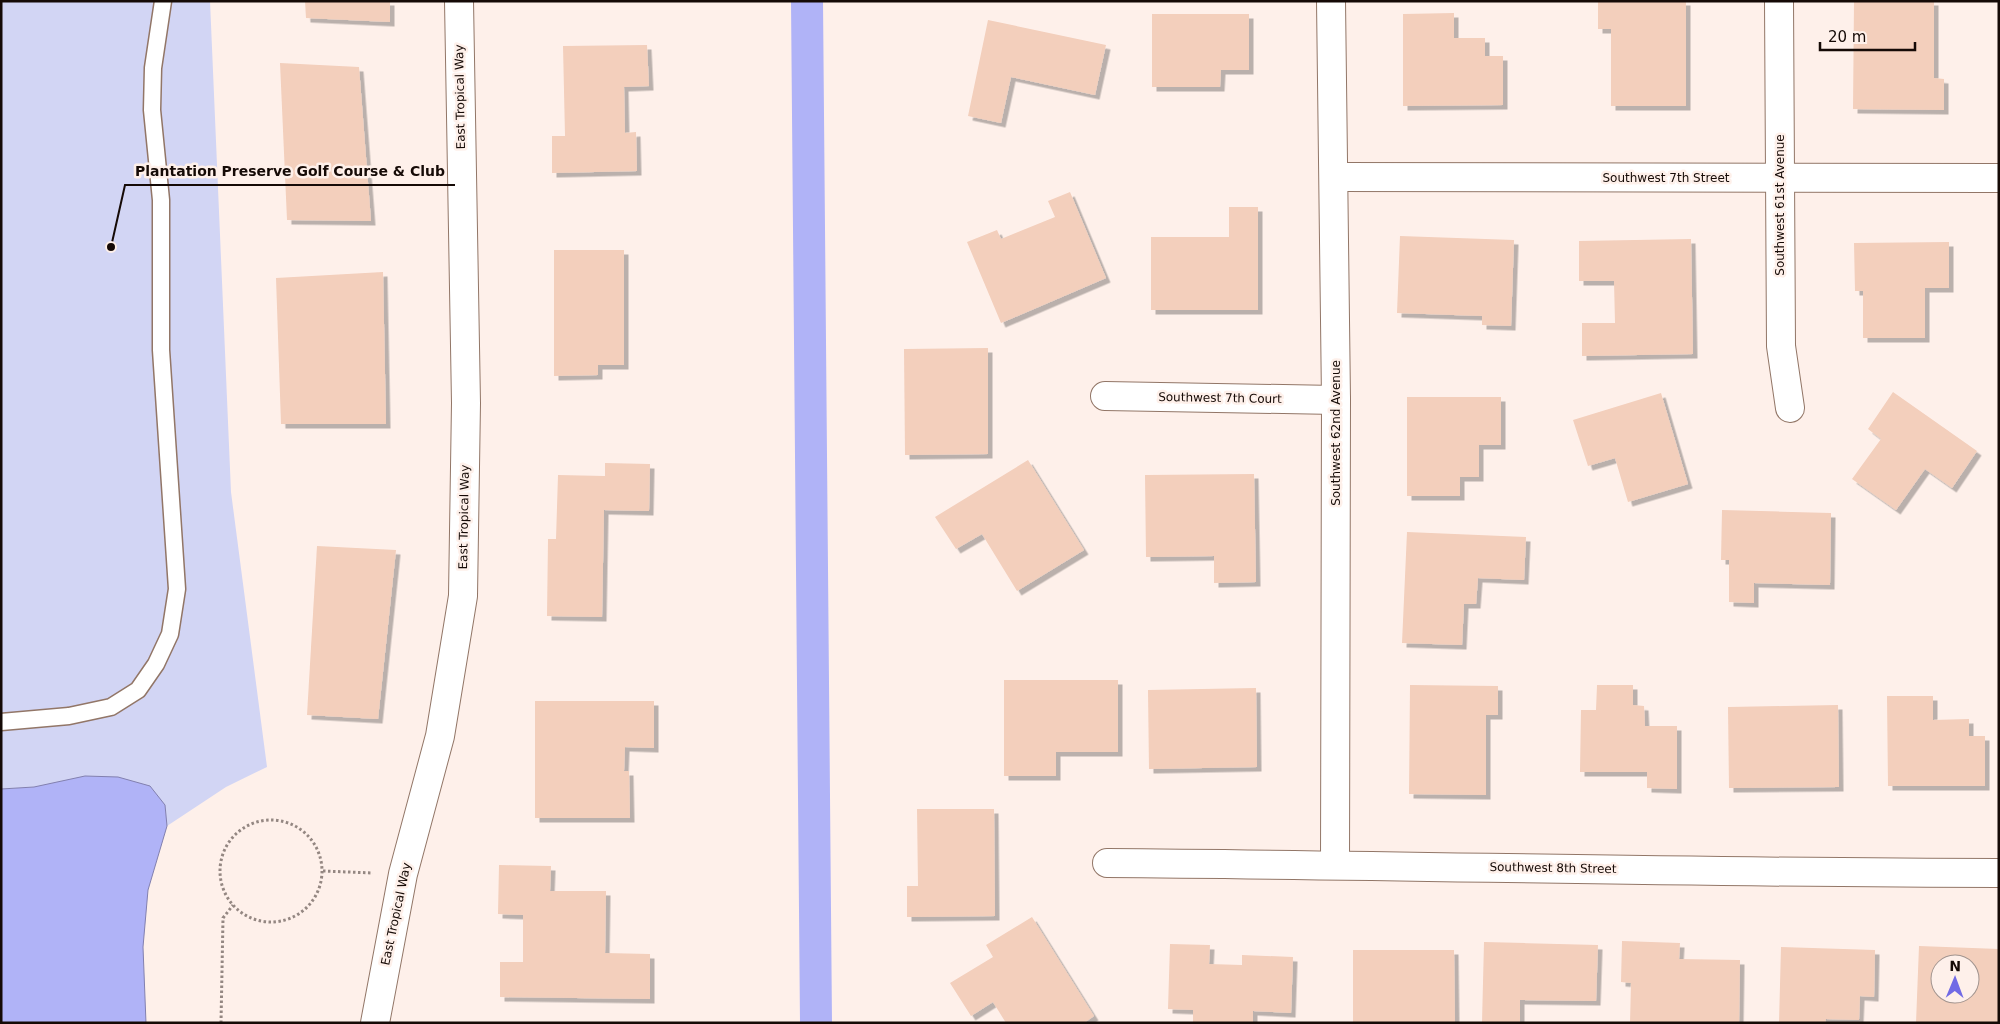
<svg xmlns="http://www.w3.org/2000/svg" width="2000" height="1024" font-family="'DejaVu Sans',sans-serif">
  <defs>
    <filter id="shadow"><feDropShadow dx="4.5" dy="4.5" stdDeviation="0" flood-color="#0004"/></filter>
  </defs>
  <rect width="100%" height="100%" fill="#fef0ea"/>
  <!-- green -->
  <polygon fill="#d2d5f4" points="1,1 210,1 231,492 267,767 226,787 167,826 165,805 34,787 1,789"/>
  <!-- water -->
  <polygon fill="#b0b3f7" stroke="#8280af" points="85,776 118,777 150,786 165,805 167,826 148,890 143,947 146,1023 1,1023 1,789 34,787"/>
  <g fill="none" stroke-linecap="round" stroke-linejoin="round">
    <!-- canal -->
    <polyline stroke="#b0b3f7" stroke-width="32" points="807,1 816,1023"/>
  </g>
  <!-- building -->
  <g fill="#f3cfbc" fill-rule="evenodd" filter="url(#shadow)">
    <polygon points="305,1 390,1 390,22 306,18"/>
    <polygon points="1598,1 1686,1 1686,106 1611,106 1611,29 1598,29"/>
    <polygon points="1854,1 1934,1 1934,78 1944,79 1944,110 1853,109"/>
    <polygon points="1454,13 1454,38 1485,38 1485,56 1503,56 1503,105 1403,106 1403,14"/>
    <polygon points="1152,14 1249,14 1249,70 1221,70 1220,87 1152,87"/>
    <polygon points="988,20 1106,45 1095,95 1011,77 1001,123 968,116"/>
    <polygon points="647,45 649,86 624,87 625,133 636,132 637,171 552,173 552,136 565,136 563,46"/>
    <polygon points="280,63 359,67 371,221 287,220"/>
    <polygon points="1070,192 1106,278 1001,323 967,242 997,230 1001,239 1055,217 1048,201"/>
    <polygon points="1229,207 1258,207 1258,310 1151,310 1151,237 1229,237"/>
    <polygon points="1400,236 1514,240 1511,326 1482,325 1482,316 1397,313"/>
    <polygon points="1691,239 1693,354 1582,356 1582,323 1615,323 1614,281 1579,281 1579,241"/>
    <polygon points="1949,242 1949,288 1925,288 1925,338 1863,338 1863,291 1855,291 1854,243"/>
    <polygon points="554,250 624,250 624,365 598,365 598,375 554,376"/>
    <polygon points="383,272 386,424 281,424 276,278"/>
    <polygon points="988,348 988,454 905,455 904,349"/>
    <polygon points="1893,392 1977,451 1952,488 1925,469 1896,510 1852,479 1881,439 1868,429"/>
    <polygon points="1661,393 1688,484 1628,502 1615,458 1588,466 1573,420"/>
    <polygon points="1407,397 1501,397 1501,445 1479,445 1479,477 1460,477 1460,496 1407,496"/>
    <polygon points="1028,460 1084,550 1017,591 982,534 956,549 935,517"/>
    <polygon points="605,463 650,464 649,511 604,510 602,617 547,616 548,539 556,539 558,475 605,476"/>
    <polygon points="1254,474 1256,582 1214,583 1214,556 1146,557 1145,475"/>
    <polygon points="1722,510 1831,513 1830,585 1754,583 1754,603 1729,602 1729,560 1721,560"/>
    <polygon points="1407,532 1526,537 1524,580 1478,578 1476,604 1464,604 1462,645 1402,643"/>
    <polygon points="317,546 396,550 378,719 307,715"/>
    <polygon points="1004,680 1118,680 1118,752 1056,752 1056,776 1004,776"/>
    <polygon points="1410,685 1498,686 1498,715 1486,715 1486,795 1409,794"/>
    <polygon points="1597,685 1633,685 1633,705 1644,706 1645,726 1677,726 1677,789 1647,788 1647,772 1580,772 1581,710 1596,710"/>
    <polygon points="1256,688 1257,767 1149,769 1148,690"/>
    <polygon points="1887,696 1933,696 1933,720 1969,719 1969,736 1985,736 1985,786 1888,786"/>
    <polygon points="535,701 654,701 654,748 625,747 624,771 629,771 630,818 535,818"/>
    <polygon points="1838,705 1839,787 1729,788 1728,707"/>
    <polygon points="917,809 994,809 995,916 907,917 907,886 918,886"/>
    <polygon points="499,865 551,866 550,891 606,891 605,953 650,954 650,999 500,997 500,962 523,962 523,915 498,914"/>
    <polygon points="1032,917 1094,1016 1084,1023 1006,1023 993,1002 971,1016 950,983 993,957 986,945"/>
    <polygon points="1622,941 1680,943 1679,959 1740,960 1739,1023 1630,1023 1631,983 1621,982"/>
    <polygon points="1484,942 1598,945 1596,1001 1520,1000 1520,1023 1482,1023"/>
    <polygon points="1170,944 1210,945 1209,964 1242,965 1242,955 1293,957 1291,1013 1253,1011 1253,1023 1193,1023 1193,1010 1168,1009"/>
    <path d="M 1919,946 L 1999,949 L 1999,1023 L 1916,1023 ZM 1940,964 L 1970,964 L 1970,994 L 1940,994 Z"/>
    <polygon points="1781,947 1875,950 1874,997 1860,996 1859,1020 1826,1019 1825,1023 1779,1023"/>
    <polygon points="1353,950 1454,950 1455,1023 1353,1023"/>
  </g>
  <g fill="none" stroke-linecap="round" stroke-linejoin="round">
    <defs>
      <polyline id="service" points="1,722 69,716 111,707 138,690 156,664 170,634 177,589 161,350 161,200 152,110 153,68 163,1"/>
      <g id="minor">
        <polyline points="1331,1 1336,400 1335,864"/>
        <polyline points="1779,1 1781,346 1790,408"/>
        <polyline points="1334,177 1999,178"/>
        <polyline points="1105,396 1336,400"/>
        <path d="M 1107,863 C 1404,865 1701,873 1999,873"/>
        <polyline points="375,1023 403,874 440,736 463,596 466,403 459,1"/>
      </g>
    </defs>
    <!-- service casing -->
    <use href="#service" stroke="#927667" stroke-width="19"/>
    <!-- minor casing -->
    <use href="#minor" stroke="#927667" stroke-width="30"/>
    <!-- path -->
    <g stroke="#948782" stroke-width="3" stroke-dasharray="2.5 2.5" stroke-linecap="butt">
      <circle cx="271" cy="871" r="51"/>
      <polyline points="323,871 373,873"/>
      <polyline points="221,1023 223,918 233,905"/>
    </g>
    <!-- service -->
    <use href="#service" stroke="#fff" stroke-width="16"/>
    <!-- minor -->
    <use href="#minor" stroke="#fff" stroke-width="28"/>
  </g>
  <g text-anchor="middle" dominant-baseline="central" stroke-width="5" stroke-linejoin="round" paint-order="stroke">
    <!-- street labels -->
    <g font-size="12" fill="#150a06" stroke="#fef0ea">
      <text transform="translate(460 97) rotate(-91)">East Tropical Way</text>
      <text x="1666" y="178">Southwest 7th Street</text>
      <text transform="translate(1780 205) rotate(-90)">Southwest 61st Avenue</text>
      <text transform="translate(1220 398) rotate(1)">Southwest 7th Court</text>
      <text transform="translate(1336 433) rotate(-90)">Southwest 62nd Avenue</text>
      <text transform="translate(464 517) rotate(-89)">East Tropical Way</text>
      <text transform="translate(1553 868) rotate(1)">Southwest 8th Street</text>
      <text transform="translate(396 914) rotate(-78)">East Tropical Way</text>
    </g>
  </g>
  <!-- callouts -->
  <path fill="none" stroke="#150a06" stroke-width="2" d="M111 247L125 185H455"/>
  <circle fill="#150a06" stroke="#fef0ea" stroke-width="2" cx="111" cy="247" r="5"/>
  <g font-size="14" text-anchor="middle" font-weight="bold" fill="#150a06" stroke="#fef0ea" stroke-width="5" stroke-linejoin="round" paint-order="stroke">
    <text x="290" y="176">Plantation Preserve Golf Course &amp; Club</text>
  </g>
  <!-- border -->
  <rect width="2000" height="1024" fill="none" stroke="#150a06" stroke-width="5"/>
  <!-- north arrow -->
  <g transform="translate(1955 979) rotate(1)"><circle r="24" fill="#fef0ea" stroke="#a1948f"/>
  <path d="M0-4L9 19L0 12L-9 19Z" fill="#716ae5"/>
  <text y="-8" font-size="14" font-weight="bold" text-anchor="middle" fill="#150a06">N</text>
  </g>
  <!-- scale -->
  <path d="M1820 42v8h95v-8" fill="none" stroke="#150a06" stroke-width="2.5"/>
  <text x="1828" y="42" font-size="15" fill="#150a06" stroke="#fef0ea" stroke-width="4" paint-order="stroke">20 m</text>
</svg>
